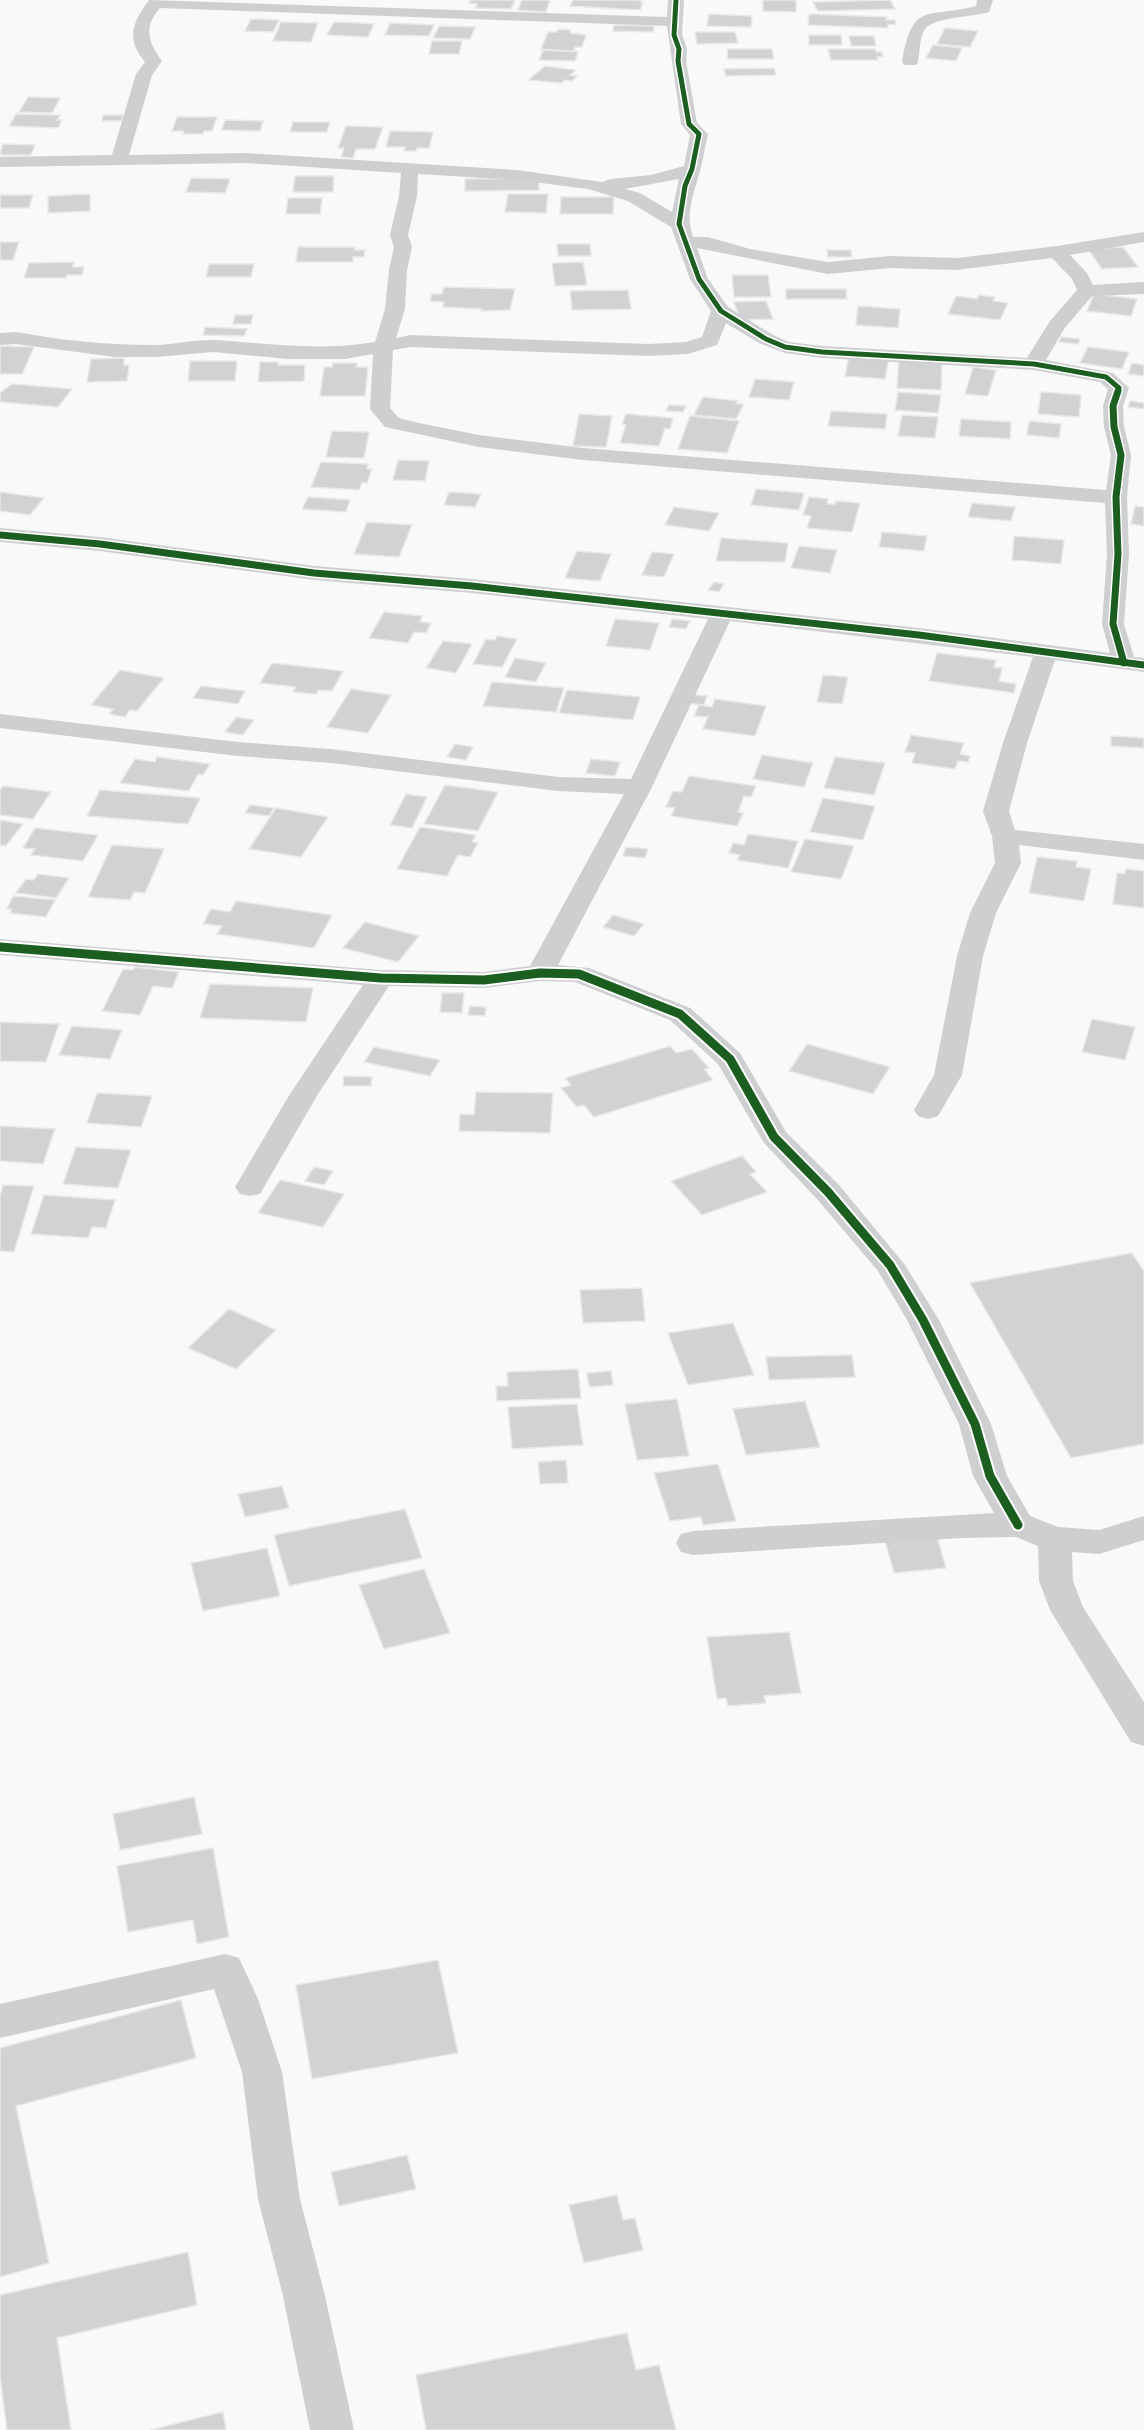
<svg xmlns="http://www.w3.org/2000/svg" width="1144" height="2430" font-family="Mulish,sans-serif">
  <rect width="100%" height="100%" fill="#f9f9f9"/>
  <!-- building -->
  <g fill="#d0d2d3" stroke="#e8e8e8" stroke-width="1.5">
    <polygon points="471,0 515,0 511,9 476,8 477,4 469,3"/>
    <polygon points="522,0 550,0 546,12 518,10"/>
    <polygon points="573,0 641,0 640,2 643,2 640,10 570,6"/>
    <polygon points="763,0 796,0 796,12 763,11"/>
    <polygon points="890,0 895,9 818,11 813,2"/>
    <polygon points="709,14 752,16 751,27 707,26"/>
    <polygon points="809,14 887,17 886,20 896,20 895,25 888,24 888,28 808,25"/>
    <polygon points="251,19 279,20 273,32 245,31"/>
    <polygon points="281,22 318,23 311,42 273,41"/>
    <polygon points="334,22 359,23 374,24 368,37 327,35"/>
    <polygon points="390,23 434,25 429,36 385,35"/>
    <polygon points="614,25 654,26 653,32 613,31"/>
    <polygon points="439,26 475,27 470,39 433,38"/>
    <polygon points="945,28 978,31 970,47 937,44"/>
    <polygon points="558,29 571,30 570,33 586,35 582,47 575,47 574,51 541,49 548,32 557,32"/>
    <polygon points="695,32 735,32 738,43 697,44"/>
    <polygon points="809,35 841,35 842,45 809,45"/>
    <polygon points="849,36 874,36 876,46 851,46"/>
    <polygon points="432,41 462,41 459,54 429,54"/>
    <polygon points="933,45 962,48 956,61 926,58"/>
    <polygon points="727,49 772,49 774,59 728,59"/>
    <polygon points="828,49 875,49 876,52 882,52 883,57 877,57 878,60 831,60"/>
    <polygon points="543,50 578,52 575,61 539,60"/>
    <polygon points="545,66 576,70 570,75 577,76 572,81 565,80 561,83 528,80"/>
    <polygon points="774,68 776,75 726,76 724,69"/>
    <polygon points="28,97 60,98 52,113 19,112"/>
    <polygon points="16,114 60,115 57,120 62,120 58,128 9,126"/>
    <polygon points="103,115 123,115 121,121 102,121"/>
    <polygon points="177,117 217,117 212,131 204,131 203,134 183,134 184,131 172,131"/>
    <polygon points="225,120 263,121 260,131 222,130"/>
    <polygon points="293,122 330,122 327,132 290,132"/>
    <polygon points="346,126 383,127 375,149 356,149 353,158 341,157 344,148 338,148"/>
    <polygon points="390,131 433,132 429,148 417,148 416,151 404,151 405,147 386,147"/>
    <polygon points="3,144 35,145 31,155 0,155"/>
    <polygon points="295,176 334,176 333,192 293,192"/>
    <polygon points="191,178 230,179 225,193 186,192"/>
    <polygon points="539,178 539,190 465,191 465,179"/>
    <polygon points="90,194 90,211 48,213 48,196"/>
    <polygon points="508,194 548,194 546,213 505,212"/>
    <polygon points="0,195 33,195 29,208 0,208"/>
    <polygon points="561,197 614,197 613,214 560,214"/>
    <polygon points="288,198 322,198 320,214 286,214"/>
    <polygon points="0,242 19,242 13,260 0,260"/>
    <polygon points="557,244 590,244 591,256 558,256"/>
    <polygon points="298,247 355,247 354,250 365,250 364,257 353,257 353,262 296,262"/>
    <polygon points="1123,247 1138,267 1102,269 1088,249"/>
    <polygon points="827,250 851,250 852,257 828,257"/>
    <polygon points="74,262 72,267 84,267 82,275 67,275 66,278 24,278 29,263"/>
    <polygon points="583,262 587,285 555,286 552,263"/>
    <polygon points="209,264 254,264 251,277 206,277"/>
    <polygon points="732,275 768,275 771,297 734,297"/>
    <polygon points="444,287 515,289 510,310 481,311 482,309 443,307 444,302 430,301 432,294 442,294"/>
    <polygon points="786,289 846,289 847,299 786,299"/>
    <polygon points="628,290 631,309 572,310 570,291"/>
    <polygon points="1094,294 1137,299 1131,316 1087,311"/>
    <polygon points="979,295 995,297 993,301 1008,303 1000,320 948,314 956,296 977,299"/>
    <polygon points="766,301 773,319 740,320 734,302"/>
    <polygon points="858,306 900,309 898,328 856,325"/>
    <polygon points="235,315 253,315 251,324 233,324"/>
    <polygon points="205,327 247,329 244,336 203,335"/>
    <polygon points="1061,337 1080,339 1078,344 1059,342"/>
    <polygon points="0,346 34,347 22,374 0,374"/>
    <polygon points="1088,347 1129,352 1122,369 1080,363"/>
    <polygon points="849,355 889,358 885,379 845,376"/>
    <polygon points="124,358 124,365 129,365 127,381 87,382 91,359"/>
    <polygon points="190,361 237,361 235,381 188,381"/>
    <polygon points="899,361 942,363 941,390 897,388"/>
    <polygon points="260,362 278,362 278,365 305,365 304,381 258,382"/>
    <polygon points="333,363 357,363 356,367 368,367 365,396 320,396 324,367 332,367"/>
    <polygon points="1132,363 1144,365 1144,376 1128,374"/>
    <polygon points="973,367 996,370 988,396 965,394"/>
    <polygon points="755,379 794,382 789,400 749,397"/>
    <polygon points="12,384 72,389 58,407 0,402 0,393"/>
    <polygon points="898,392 941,395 938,413 895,410"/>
    <polygon points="1041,392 1081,395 1079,417 1038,414"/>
    <polygon points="703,397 738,401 736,404 744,404 736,419 694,415"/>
    <polygon points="1130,401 1144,403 1144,409 1128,407"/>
    <polygon points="669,405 686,406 683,412 666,411"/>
    <polygon points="831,411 887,414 885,429 828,426"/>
    <polygon points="579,414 612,416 606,447 573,446"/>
    <polygon points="626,414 673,418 670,429 665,428 659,446 620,443 626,425 622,424"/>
    <polygon points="902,415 938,417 935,438 898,436"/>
    <polygon points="690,416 739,421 727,453 678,449"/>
    <polygon points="961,419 1011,422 1010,439 959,436"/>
    <polygon points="1029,421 1061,424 1059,438 1027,435"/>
    <polygon points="332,431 369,432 364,458 326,457"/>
    <polygon points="398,460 429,461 425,481 393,480"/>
    <polygon points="321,462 368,464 367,469 372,469 367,483 362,482 359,490 311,487"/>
    <polygon points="756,489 804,493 799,510 751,505"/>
    <polygon points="0,492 44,498 30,515 0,511"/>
    <polygon points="449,492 481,494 475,507 444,505"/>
    <polygon points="308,497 350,500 346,512 302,509"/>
    <polygon points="809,497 828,499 827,504 835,504 836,501 860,503 852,532 807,528 811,516 803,515"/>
    <polygon points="972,503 1015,507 1011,521 968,517"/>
    <polygon points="1135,506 1144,507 1144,526 1131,524"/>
    <polygon points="674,507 719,513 709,531 665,525"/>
    <polygon points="367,522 412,525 399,557 354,554"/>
    <polygon points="882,532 927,536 924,551 879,547"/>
    <polygon points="1014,536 1064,540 1061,564 1012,560"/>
    <polygon points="721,538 788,543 785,562 716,561"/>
    <polygon points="799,546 837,550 830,573 791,568"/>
    <polygon points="577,551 611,554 600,581 565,578"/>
    <polygon points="652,552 674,554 664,577 642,575"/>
    <polygon points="714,582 724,584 719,592 708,590"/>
    <polygon points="384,612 422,616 420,622 431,623 426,633 414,632 408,643 369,638"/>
    <polygon points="615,619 659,623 650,650 606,646"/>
    <polygon points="672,619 690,621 686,629 669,627"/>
    <polygon points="497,636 517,639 502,667 473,664 486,639 495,640"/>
    <polygon points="443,641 472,644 456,673 426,668"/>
    <polygon points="937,653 996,660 994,667 1002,668 999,681 1016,684 1014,693 929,681"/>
    <polygon points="515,658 546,663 536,682 505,677"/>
    <polygon points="272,663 343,671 332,691 318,690 316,694 293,692 296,687 260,683"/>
    <polygon points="120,670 164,678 137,711 130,710 125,717 109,714 113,709 91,705"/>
    <polygon points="823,675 848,677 842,704 817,702"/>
    <polygon points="492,682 564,688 556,712 483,706"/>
    <polygon points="201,686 245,691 238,704 193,698"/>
    <polygon points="351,689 391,695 368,733 327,727"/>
    <polygon points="567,690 640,697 633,720 559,713"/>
    <polygon points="689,694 707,696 704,705 686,703"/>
    <polygon points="715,699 766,706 755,736 703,729 708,717 694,716 699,705 712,707"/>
    <polygon points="236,717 254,720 243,735 225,732"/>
    <polygon points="911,735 964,743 960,754 970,756 968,762 958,761 955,769 912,763 915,753 905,752"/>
    <polygon points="1111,736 1144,738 1144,748 1111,746"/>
    <polygon points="455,744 473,747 466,760 447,757"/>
    <polygon points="762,755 813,763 804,787 753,779"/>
    <polygon points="157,757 210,764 203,775 198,774 189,791 120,783 135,759 155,762"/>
    <polygon points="835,757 885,763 874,795 824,788"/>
    <polygon points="591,759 620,762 615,776 586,773"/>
    <polygon points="689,776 756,786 751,797 744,796 738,812 743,813 737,826 671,816 675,808 666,807 673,791 682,792"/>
    <polygon points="445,785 498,792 478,831 424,824"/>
    <polygon points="3,786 51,792 33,819 0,815 0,790"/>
    <polygon points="100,790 200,798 188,824 87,816"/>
    <polygon points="406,794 427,797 412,828 390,825"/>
    <polygon points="823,798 875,806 863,840 810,832"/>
    <polygon points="250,805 274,808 269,816 245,813"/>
    <polygon points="276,808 328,817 301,857 249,849"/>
    <polygon points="0,820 23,824 6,846 0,845"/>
    <polygon points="420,827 476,835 472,842 478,843 470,857 458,855 447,876 397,869"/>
    <polygon points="35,828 98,835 83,861 31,855 35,849 23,848"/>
    <polygon points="748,834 798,841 788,868 737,860 740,855 729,853 733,843 744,845"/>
    <polygon points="805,839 854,846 841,879 791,872"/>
    <polygon points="112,845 164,849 145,893 134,892 130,900 88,897"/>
    <polygon points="626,847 648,849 645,858 623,856"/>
    <polygon points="1037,857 1077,861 1076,867 1091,869 1084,901 1029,893"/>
    <polygon points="1126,869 1144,871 1144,908 1113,904 1117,873 1125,874"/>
    <polygon points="38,874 69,878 56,898 16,893 26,879 34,880"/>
    <polygon points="13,896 55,900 46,917 10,913 12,909 7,909"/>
    <polygon points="236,901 332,915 314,948 217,934 222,926 203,924 211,909 230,912"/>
    <polygon points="613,915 644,924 634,936 603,927"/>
    <polygon points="365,922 419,936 398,962 343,948"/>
    <polygon points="135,967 179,972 172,988 153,986 140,1015 102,1011 123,969 133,970"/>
    <polygon points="210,984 313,988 306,1022 200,1018"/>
    <polygon points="442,993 464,993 462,1013 440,1012"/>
    <polygon points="470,1006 486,1007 485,1016 468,1015"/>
    <polygon points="1092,1019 1135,1027 1125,1060 1082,1052"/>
    <polygon points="0,1022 59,1024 46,1062 0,1061"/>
    <polygon points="72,1026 122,1030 110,1059 59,1055"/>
    <polygon points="807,1044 890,1067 873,1094 789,1071"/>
    <polygon points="670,1046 676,1053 692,1049 709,1068 704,1069 713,1080 594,1117 584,1105 577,1107 561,1088 571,1085 565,1078"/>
    <polygon points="374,1047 440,1060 430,1076 364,1062"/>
    <polygon points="344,1076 372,1077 371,1086 343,1086"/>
    <polygon points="476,1092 553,1093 550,1133 459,1131 460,1114 474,1115"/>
    <polygon points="97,1093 152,1096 141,1127 87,1123"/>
    <polygon points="0,1126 55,1129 43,1164 0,1161"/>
    <polygon points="76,1147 131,1150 118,1188 63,1184"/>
    <polygon points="742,1156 756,1172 750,1174 767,1192 702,1215 671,1181"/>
    <polygon points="314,1167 333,1171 324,1185 305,1181"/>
    <polygon points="280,1180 344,1194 323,1227 258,1213"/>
    <polygon points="3,1185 34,1186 14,1252 0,1251 0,1196"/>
    <polygon points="44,1195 115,1200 106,1228 92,1227 88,1238 31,1234"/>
    <polygon points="1132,1253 1144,1271 1144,1444 1071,1458 970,1283"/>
    <polygon points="642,1288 645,1321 583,1323 580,1290"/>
    <polygon points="229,1309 276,1330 236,1369 188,1348"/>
    <polygon points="733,1323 754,1375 688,1385 668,1333"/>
    <polygon points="852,1355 855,1377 769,1380 766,1357"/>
    <polygon points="578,1369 581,1398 497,1401 496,1386 508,1386 507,1372"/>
    <polygon points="611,1371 613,1385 589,1387 587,1373"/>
    <polygon points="677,1399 689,1456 637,1460 625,1404"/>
    <polygon points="805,1401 820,1447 746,1455 733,1409"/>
    <polygon points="577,1404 583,1445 512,1449 508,1407"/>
    <polygon points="566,1460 568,1483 540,1484 538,1462"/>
    <polygon points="718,1464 736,1521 703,1525 701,1517 670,1521 654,1473"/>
    <polygon points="282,1486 289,1508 245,1517 238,1494"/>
    <polygon points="405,1509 422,1558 289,1586 274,1535"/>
    <polygon points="936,1533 946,1568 894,1573 884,1537"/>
    <polygon points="267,1548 280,1596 203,1611 191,1563"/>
    <polygon points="424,1569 450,1633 384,1649 359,1585"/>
    <polygon points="789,1632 801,1693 764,1696 766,1703 728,1706 726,1698 717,1699 707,1637"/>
    <polygon points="194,1797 202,1834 120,1850 113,1814"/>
    <polygon points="213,1848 229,1937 197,1944 193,1920 128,1932 117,1866"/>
    <polygon points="438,1960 458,2053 312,2079 296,1985"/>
    <polygon points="181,2000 196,2058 16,2106 49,2263 0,2277 0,2048"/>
    <polygon points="407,2155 416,2189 339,2206 331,2172"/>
    <polygon points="617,2195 623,2220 635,2218 643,2250 584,2263 569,2205"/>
    <polygon points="188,2252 197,2305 57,2338 71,2430 7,2430 0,2375 0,2295"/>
    <polygon points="627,2333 636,2370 659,2365 676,2430 426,2430 416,2375"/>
    <polygon points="223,2412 226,2430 150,2430"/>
  </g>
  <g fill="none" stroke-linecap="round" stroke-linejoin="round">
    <!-- street -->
    <g fill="#cecfd0" fill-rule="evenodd">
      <path d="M 149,0 L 667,17 L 668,0 L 684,0 L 682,35 L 687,49 L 686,61 L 697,123 L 708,134 C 705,145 704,156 701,167 C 695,191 684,213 693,237 L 708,237 L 750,249 L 828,262 L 890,256 L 957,258 L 1057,246 L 1144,232 L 1144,242 L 1070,255 L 1087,273 L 1093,285 L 1144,282 L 1144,294 L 1092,296 L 1064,329 L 1046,360 L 1113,373 L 1129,388 L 1123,406 L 1124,427 L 1131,455 L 1127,497 L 1129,554 L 1124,624 L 1134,657 L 1144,658 L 1144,672 L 1055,660 L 1027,743 L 1009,811 L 1015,830 L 1144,844 L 1144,860 L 1019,845 L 1021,863 L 996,913 L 983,956 L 962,1075 L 938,1116 L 928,1119 L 918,1116 L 914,1110 L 934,1075 L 957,956 L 970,913 L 995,863 L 992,836 L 983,811 L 1003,743 L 1033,657 L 730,621 L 652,787 L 558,965 L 589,968 L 690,1008 L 740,1053 L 786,1132 L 839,1185 L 905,1265 L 939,1320 L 991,1424 L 1007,1476 L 1030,1516 L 1058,1527 L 1099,1530 L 1144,1516 L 1144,1540 L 1099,1554 L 1072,1552 L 1073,1581 L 1083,1607 L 1144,1702 L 1144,1746 L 1131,1742 L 1050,1610 L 1039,1581 L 1038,1546 L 1016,1537 L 961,1538 L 693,1555 L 681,1552 L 676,1543 L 681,1534 L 693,1531 L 994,1513 L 973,1476 L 959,1424 L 907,1320 L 878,1271 L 817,1199 L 764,1143 L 718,1064 L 670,1020 L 575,982 L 540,981 L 484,988 L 389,986 L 318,1094 L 260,1194 L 250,1196 L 240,1194 L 235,1187 L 290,1094 L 363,985 L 0,955 L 0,939 L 381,970 L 484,972 L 530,966 L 624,794 L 558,791 L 331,763 L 238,756 L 0,728 L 0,714 L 238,742 L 331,749 L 558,777 L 631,779 L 708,619 L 472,593 L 314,580 L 100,551 L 0,542 L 0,528 L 100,537 L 314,566 L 472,579 L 919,628 L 1110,653 L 1102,624 L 1107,554 L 1105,503 L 583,460 L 479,447 L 385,427 L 370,409 L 373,354 L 345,359 L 288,359 L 213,352 L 156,357 L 115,357 L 16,344 L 0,345 L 0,333 L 16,332 C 61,340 106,345 152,345 C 173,345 195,339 216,340 C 270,344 321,351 375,342 L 385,309 L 389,270 L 394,247 L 390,235 L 399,196 L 401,173 L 246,163 L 0,167 L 0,157 L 112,155 L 136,74 L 145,62 C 125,38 133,22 149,0 ZM 160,8 L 667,26 L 681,124 L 690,135 L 684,166 L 651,175 L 610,179 L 602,182 L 517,170 L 246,153 L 129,155 L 152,75 L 162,61 C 148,42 143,27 160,8 ZM 418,174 L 517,180 L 588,189 L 628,201 L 671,227 L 690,279 L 711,311 L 702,337 L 686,342 L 648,344 L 411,335 L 396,338 L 405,309 L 407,270 L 412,247 L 408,235 L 417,196 ZM 679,179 L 672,212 L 640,193 L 625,189 ZM 697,248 L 828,274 L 890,268 L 957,270 L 1052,258 L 1072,279 L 1077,290 L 1050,321 L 1027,358 L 822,346 L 789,342 L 773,335 L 728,307 L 708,279 ZM 726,323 L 759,343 L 785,353 L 822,358 L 1034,370 L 1100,382 L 1108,389 L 1103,406 L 1104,427 L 1111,455 L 1106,490 L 583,448 L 479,435 L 419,423 L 399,418 L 390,408 L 393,350 L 411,347 L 648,356 L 688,354 L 717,345 Z"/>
      <path d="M 977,0 L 993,0 L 989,12 C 973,17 934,17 925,29 C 919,38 920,52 918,62 L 916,65 L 904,65 L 902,62 C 913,0 926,19 976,6 Z"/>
      <polygon points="225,1954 239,1958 258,1999 282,2072 300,2199 325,2296 354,2430 310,2430 283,2296 258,2199 242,2072 214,1989 0,2038 0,2004"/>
    </g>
    <defs>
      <polyline id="cycleway-far2" points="676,0 674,35 679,49 678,61 689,124 699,134 692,169 685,186 679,224 699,279 721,311 766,339 785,347 822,352 1034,364 1106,377 1119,388 1118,392"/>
      <g id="cycleway-far1">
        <polyline points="1118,391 1113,406 1114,427 1121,455 1116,497 1118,554 1113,624 1124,663"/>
        <polyline points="0,535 100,544 314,573 472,586 919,635 1144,665"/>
      </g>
      <polyline id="cycleway" points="0,947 381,978 484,980 540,973 579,974 680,1014 730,1059 774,1137 828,1192 890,1265 923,1320 975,1424 990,1476 1018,1525"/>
    </defs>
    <!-- cycleway-far2 casing -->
    <use href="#cycleway-far2" stroke="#fff" stroke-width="8"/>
    <!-- cycleway-far1 casing -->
    <use href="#cycleway-far1" stroke="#fff" stroke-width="10"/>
    <!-- cycleway casing -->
    <use href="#cycleway" stroke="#fff" stroke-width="13"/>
    <!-- cycleway-far2 -->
    <use href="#cycleway-far2" stroke="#1b5e20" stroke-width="5"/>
    <!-- cycleway-far1 -->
    <use href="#cycleway-far1" stroke="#1b5e20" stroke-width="7"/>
    <!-- cycleway -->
    <use href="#cycleway" stroke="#1b5e20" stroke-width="9"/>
  </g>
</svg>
